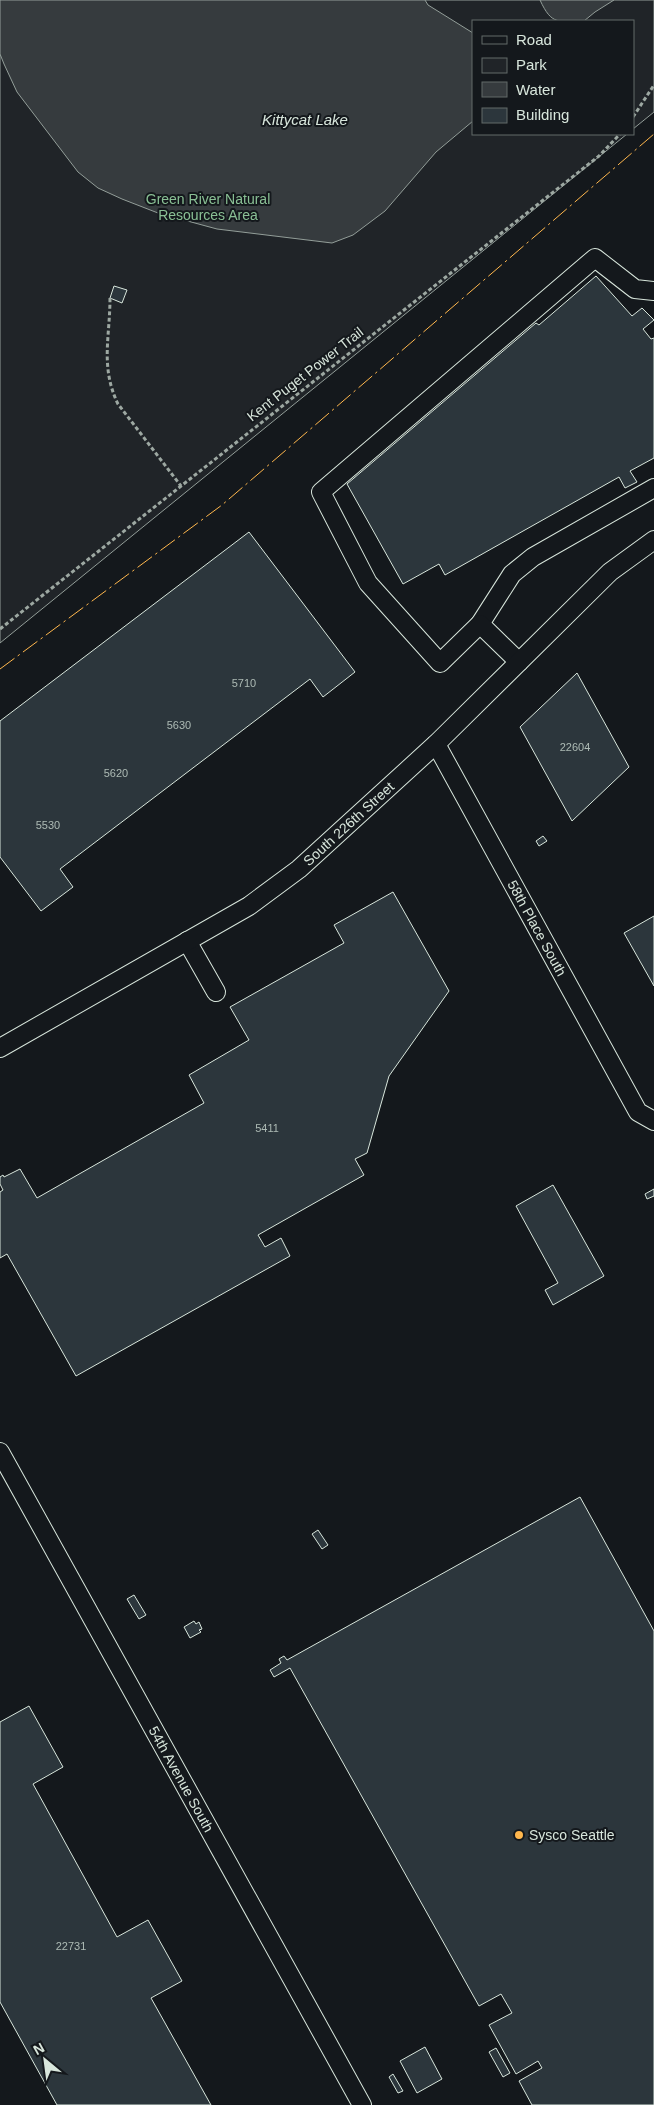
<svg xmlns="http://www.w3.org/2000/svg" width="654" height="2105" font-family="Helvetica,sans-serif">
  <rect width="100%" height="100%" fill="#14181c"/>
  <!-- green -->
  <polygon fill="#202428" stroke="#939e99" points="0,0 654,0 654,112 633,129 633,21 473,21 473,134 627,134 0,643"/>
  <!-- water -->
  <g fill="#363b3e" stroke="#939e99">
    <polygon points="0,0 425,0 428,5 473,33 473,121 436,152 385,211 353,235 332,243 217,229 158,213 122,199 98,188 78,172 17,92 4,64 0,54"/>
    <path d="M 540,0 L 614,0 L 595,12 L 584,21 C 558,21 552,26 540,0 Z"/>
  </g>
  <!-- building -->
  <g fill="#2c363c" stroke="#d8e6dc">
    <polygon points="596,276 632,316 642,308 654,320 643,329 651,339 654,338 654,458 630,471 637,482 625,488 619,477 445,575 439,564 403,584 347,484 536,323 539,325"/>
    <polygon points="114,286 127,290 122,303 110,298"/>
    <polygon points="249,532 355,672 323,697 310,679 60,869 73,887 41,911 0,857 0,721"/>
    <polygon points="577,673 629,767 572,821 520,727"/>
    <polygon points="543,836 547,841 539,846 536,841"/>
    <polygon points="393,892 449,991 389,1076 367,1153 355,1159 364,1175 258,1235 265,1247 281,1238 290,1256 76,1376 7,1254 0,1258 0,1192 3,1190 0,1184 0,1177 3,1175 4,1177 20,1169 37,1198 204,1103 189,1075 249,1040 230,1007 344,943 334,925"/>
    <polygon points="654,916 654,986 624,933"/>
    <polygon points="553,1185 604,1276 553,1305 545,1290 558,1283 516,1206"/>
    <polygon points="654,1189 654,1196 647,1199 645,1194"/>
    <polygon points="580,1497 654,1631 654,2105 532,2105 519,2081 542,2068 538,2061 516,2074 489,2025 512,2013 501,1994 479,2006 290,1668 274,1677 270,1670 281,1663 279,1659 284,1656 287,1660"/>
    <polygon points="318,1530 328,1545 322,1549 312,1534"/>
    <polygon points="134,1595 146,1615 139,1619 127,1599"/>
    <polygon points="194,1621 196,1624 199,1622 202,1629 199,1630 201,1632 190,1638 184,1627"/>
    <polygon points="29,1706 63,1767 33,1784 117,1937 148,1920 182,1981 151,1998 211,2105 57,2105 0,2002 0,1722"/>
    <polygon points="425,2047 442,2079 417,2093 400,2061"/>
    <polygon points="496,2048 510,2073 503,2077 489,2052"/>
    <polygon points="393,2074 403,2091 398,2093 389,2077"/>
  </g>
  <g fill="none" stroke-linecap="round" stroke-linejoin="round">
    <defs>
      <g id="minor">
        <polyline points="480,624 512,574 533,557 654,488"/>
        <polyline points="519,662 480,624 440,663 368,583 321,492 595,258 635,289 654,291"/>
        <path id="s1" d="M 436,744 L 638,1112 L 654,1121"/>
        <polyline points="187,941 216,992"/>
        <path id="s2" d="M 0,1048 L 249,906 L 299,869 L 436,744 L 610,572 L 654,540"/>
        <path id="s3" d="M 0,1452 L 362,2105"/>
      </g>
    </defs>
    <!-- minor casing -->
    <use href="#minor" stroke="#d8e6dc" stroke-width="20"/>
    <!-- path -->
    <g stroke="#9da8a2" stroke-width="3" stroke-dasharray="4 2.5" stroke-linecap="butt">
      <polyline points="633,117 654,85"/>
      <path d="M 110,298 C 110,337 100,367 118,404 L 181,486"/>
      <polyline points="0,629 599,156 620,134"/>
    </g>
    <!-- minor -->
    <use href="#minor" stroke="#14181c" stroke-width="18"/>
    <!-- power -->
    <polyline stroke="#ffb74d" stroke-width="1" stroke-dasharray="18 4 2.5 4" stroke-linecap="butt" points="0,669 222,505 654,134"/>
  </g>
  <!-- markers -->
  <circle fill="#ffb74d" stroke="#14181c" stroke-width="2" cx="519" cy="1835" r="5"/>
  <g text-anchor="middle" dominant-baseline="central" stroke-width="4" stroke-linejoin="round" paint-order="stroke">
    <!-- number labels -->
    <g font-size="11" fill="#adbab4">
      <text x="244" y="683">5710</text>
      <text x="179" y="725">5630</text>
      <text x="575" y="747">22604</text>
      <text x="116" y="773">5620</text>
      <text x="48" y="825">5530</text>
      <text x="267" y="1128">5411</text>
      <text x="71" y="1946">22731</text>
    </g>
    <!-- park labels -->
    <g font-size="14" fill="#8ac095" stroke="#14181c">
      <text x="208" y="199">Green River Natural<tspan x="208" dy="16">Resources Area</tspan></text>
    </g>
    <!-- street labels -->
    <g font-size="14" fill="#d8e6dc" stroke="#14181c">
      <text transform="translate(305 374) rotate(-38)">Kent Puget Power Trail</text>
      <text stroke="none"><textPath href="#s2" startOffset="416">South 226th Street</textPath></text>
      <text stroke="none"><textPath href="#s1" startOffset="210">58th Place South</textPath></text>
      <text stroke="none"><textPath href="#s3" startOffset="374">54th Avenue South</textPath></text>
    </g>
    <!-- poi labels -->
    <g font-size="14" fill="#d8e6dc" stroke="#14181c" text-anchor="start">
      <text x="529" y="1835">Sysco Seattle</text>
    </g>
    <!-- water labels -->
    <g font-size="15" font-style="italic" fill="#d8e6dc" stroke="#14181c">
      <text x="305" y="119">Kittycat Lake</text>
    </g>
  </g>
  <!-- legend -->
  <rect x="472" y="20" width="162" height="115" fill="#14181c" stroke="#626a69"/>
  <rect x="482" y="36" width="25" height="8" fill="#14181c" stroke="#626a69"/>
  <text x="516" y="45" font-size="15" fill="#d8e6dc">Road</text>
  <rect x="482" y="58" width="25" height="15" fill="#202428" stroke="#626a69"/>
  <text x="516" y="70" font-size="15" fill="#d8e6dc">Park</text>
  <rect x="482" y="82" width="25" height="15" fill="#363b3e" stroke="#626a69"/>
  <text x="516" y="95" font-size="15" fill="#d8e6dc">Water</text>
  <rect x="482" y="108" width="25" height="15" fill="#2c363c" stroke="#626a69"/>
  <text x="516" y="120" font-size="15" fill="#d8e6dc">Building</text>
  <!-- north arrow -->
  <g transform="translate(45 2060) rotate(331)" stroke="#14181c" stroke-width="4" paint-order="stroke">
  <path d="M0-4L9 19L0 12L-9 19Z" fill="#d8e6dc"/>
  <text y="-8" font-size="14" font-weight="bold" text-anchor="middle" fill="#d8e6dc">N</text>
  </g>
</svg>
